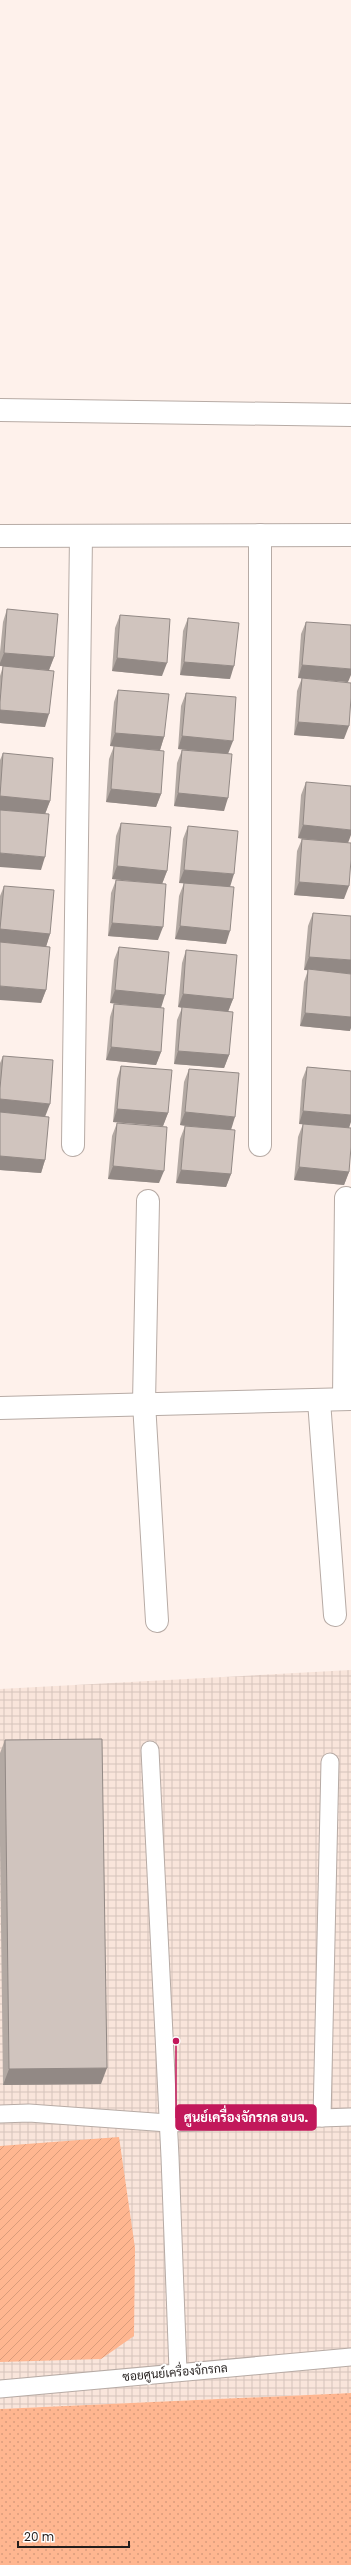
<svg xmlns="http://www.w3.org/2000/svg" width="351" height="2565" font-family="Poppins,Sarabun,sans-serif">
  <defs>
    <pattern id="industrial-grid" width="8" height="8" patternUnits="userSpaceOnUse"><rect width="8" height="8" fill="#f9e5db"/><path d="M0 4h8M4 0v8" fill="none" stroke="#d5c4bb"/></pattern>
    <pattern id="grass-dots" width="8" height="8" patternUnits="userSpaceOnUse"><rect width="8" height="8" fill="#ffb690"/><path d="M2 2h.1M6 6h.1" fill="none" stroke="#da9c7c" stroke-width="1.8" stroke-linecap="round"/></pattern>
    <pattern id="garden-furrows" width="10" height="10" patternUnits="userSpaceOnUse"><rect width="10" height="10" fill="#ffb690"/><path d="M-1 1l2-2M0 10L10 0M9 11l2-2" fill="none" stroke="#da9c7c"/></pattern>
  </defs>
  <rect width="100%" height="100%" fill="#fef1eb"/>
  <!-- industrial -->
  <polygon fill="url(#industrial-grid)" points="351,1670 351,2393 0,2409 0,1689"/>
  <!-- grass -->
  <polygon fill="url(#grass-dots)" points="351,2393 351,2565 0,2565 0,2409"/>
  <!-- garden -->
  <polygon fill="url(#garden-furrows)" points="119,2137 135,2248 134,2336 101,2359 0,2362 0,2146"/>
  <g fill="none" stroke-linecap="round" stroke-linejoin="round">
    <defs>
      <g id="lane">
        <polyline points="150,1750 170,2157 178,2371"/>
        <polyline points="0,2114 29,2113 168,2123 351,2117"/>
        <polyline points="322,2118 330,1762"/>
        <polyline points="0,2389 351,2357"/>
      </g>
      <g id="street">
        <polyline points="0,410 351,415"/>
        <polyline points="0,536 351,535"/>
        <polyline points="73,1145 81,536"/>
        <polyline points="260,1145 260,535"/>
        <polyline points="148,1201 144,1403 157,1621"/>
        <polyline points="344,1399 346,1198"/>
        <polyline points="319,1401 335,1615"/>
        <polyline points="0,1408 351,1399"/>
      </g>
    </defs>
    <!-- lane casing -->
    <use href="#lane" stroke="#b7aba5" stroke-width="19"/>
    <!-- street casing -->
    <use href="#street" stroke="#b7aba5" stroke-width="24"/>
    <!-- lane -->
    <use href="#lane" stroke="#fff" stroke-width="17"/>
    <!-- street -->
    <use href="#street" stroke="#fff" stroke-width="22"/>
  </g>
  <!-- wall -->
  <g fill="#b3a9a3">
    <polygon points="7,609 54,657 49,670 45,727 0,723 0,676 3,666 0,666 0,652 3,622"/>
    <polygon points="120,615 162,676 112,671 115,628"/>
    <polygon points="188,618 230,679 180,675 183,631"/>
    <polygon points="306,622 348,682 298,678 301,634"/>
    <polygon points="302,678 344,739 294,735 297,691"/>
    <polygon points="118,690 164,737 160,750 161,794 156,807 106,802 109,759 114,746 148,749 110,746 114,702"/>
    <polygon points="186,693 228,754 224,811 174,806 177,763 182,750 205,752 178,749 181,706"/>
    <polygon points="3,753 50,801 45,814 0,810 0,760"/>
    <polygon points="306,782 348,843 344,899 294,895 297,851 302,839 298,838 301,795"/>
    <polygon points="121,823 167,871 162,884 112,879 116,836"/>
    <polygon points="188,826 230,887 226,944 175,939 179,896 184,883 179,883 183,839"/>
    <polygon points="116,880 158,940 108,936 111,893"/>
    <polygon points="4,886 50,934 46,946 46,990 41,1003 0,942 0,896"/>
    <polygon points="313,913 350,1031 300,1026 304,982 308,970 304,970 308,926"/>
    <polygon points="119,947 161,1008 161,1052 156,1065 106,1060 110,1017 114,1004 137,1006 110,1003 114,960"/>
    <polygon points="186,950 233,999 228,1011 229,1055 224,1068 174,1064 177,1020 182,1008 178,1007 182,963"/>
    <polygon points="3,1056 45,1116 45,1160 41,1173 0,1170 0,1063"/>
    <polygon points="121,1066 168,1113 163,1126 113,1122 117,1079"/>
    <polygon points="307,1067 351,1071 299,1124 302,1080"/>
    <polygon points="189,1069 231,1130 231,1174 226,1187 176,1183 180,1139 185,1126 180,1125 184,1082"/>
    <polygon points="117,1123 159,1183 108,1179 112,1136"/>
    <polygon points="303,1124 349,1172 344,1185 294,1180 298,1137"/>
    <polygon points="5,1740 101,2084 3,2085 0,1844 0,1753"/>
  </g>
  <!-- shaded-wall -->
  <g fill="#928985">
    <polygon points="4,653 54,657 49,670 0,666 0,663"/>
    <polygon points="117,658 167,663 162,676 112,671"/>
    <polygon points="184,662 234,666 230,679 180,675"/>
    <polygon points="302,665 351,669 351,675 348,682 298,678"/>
    <polygon points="0,710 49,714 45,727 0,723"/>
    <polygon points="298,722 349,726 344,739 294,735"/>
    <polygon points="115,733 164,737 160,750 110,746"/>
    <polygon points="182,736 233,741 228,754 178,749"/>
    <polygon points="111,789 161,794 156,807 106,802"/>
    <polygon points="178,793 228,798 224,811 174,806"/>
    <polygon points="0,796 50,801 45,814 0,810"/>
    <polygon points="303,825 351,830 351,835 348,843 298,838"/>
    <polygon points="0,853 45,857 41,870 0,867"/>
    <polygon points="117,866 167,871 162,884 112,879"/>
    <polygon points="184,870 234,874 230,887 179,883"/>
    <polygon points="299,882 349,886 344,899 294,895"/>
    <polygon points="112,923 163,927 158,940 108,936"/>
    <polygon points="180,926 230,931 226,944 175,939"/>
    <polygon points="0,929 50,934 46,947 0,942"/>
    <polygon points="309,957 351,960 351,974 304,970"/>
    <polygon points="0,986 46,990 41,1003 0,1000"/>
    <polygon points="115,990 165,995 161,1008 110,1003"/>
    <polygon points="183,994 233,999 228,1012 178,1007"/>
    <polygon points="305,1013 351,1017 351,1028 350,1031 300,1026"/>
    <polygon points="111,1047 161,1052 156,1065 106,1060"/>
    <polygon points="178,1051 229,1055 224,1068 174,1064"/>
    <polygon points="0,1099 50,1104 45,1117 0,1112"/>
    <polygon points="117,1109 168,1113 163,1126 113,1122"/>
    <polygon points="303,1111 351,1115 351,1122 349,1128 299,1124"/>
    <polygon points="185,1112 235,1117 231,1130 180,1125"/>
    <polygon points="0,1156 45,1160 41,1173 0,1170"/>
    <polygon points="113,1166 164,1171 159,1183 108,1179"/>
    <polygon points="299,1167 349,1172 344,1185 294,1180"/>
    <polygon points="181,1170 231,1174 226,1187 176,1183"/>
    <polygon points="107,2068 101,2084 3,2085 9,2069"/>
  </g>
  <!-- building -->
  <g fill="#d0c4be" stroke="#928985">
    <polygon points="7,609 58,614 54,657 4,653"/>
    <polygon points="120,615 170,619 167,663 117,658"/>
    <polygon points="188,618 239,623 234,666 184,662"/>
    <polygon points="306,622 351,625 351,669 302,665"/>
    <polygon points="3,666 54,671 49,714 0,710 0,702"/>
    <polygon points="302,678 351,683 351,698 349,726 298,722"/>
    <polygon points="118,690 169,694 164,737 115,733"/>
    <polygon points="186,693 236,697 233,741 182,736"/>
    <polygon points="114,746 164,751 161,794 111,789"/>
    <polygon points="182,750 232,754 228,798 178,793"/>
    <polygon points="3,753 53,758 50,801 0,796"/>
    <polygon points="306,782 351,786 351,830 303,825"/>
    <polygon points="0,810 49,814 45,857 0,853"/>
    <polygon points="121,823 171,827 167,871 117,866"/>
    <polygon points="188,826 238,831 234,874 184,870"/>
    <polygon points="302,839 351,843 351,860 349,886 299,882"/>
    <polygon points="116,880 166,884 163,927 112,923"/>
    <polygon points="184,883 234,887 230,931 180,926"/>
    <polygon points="4,886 54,890 50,934 0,929"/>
    <polygon points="313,913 351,916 351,960 309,957"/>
    <polygon points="0,942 50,947 46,990 0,986"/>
    <polygon points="119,947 169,952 165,995 115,990"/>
    <polygon points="186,950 237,955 233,999 183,994"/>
    <polygon points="308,969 351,974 351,1017 305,1013"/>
    <polygon points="114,1004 164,1008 161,1052 111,1047"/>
    <polygon points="182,1007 233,1012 229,1055 178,1051"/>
    <polygon points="3,1056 53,1060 50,1104 0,1099 0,1088"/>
    <polygon points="121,1066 172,1070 168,1113 117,1109"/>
    <polygon points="307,1067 351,1071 351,1115 303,1111"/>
    <polygon points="189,1069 239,1073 235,1117 185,1112"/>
    <polygon points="0,1112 49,1117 45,1160 0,1156"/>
    <polygon points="117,1123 167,1127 164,1171 113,1166"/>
    <polygon points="303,1124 351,1128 351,1147 349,1172 299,1167"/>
    <polygon points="185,1126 235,1130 231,1174 181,1170"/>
    <polygon points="102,1739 107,2068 9,2069 5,1740"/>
  </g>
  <g text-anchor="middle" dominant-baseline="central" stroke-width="4" stroke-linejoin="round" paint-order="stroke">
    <!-- street labels -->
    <g font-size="12" fill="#231e1c" stroke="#fff">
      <text transform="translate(175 2372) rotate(-5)">ซอยศูนย์เครื่องจักรกล</text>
    </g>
  </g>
  <!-- callouts -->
  <path fill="none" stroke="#c2185b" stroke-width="1.5" d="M176 2041L176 2118"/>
  <circle fill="#c2185b" stroke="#fff" stroke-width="1.5" cx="176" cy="2041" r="4"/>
  <rect fill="#c2185b" stroke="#c2185b" stroke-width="1.5" x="176" y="2105" width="140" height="25" rx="4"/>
  <g font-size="13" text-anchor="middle" font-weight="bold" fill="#fff">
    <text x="246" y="2122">ศูนย์เครื่องจักรกล อบจ.</text>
  </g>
  <!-- scale -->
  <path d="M18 2541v6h111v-6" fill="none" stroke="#231e1c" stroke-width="2"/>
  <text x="24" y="2541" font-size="12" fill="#231e1c" stroke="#ffffff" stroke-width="3" paint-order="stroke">20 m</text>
</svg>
